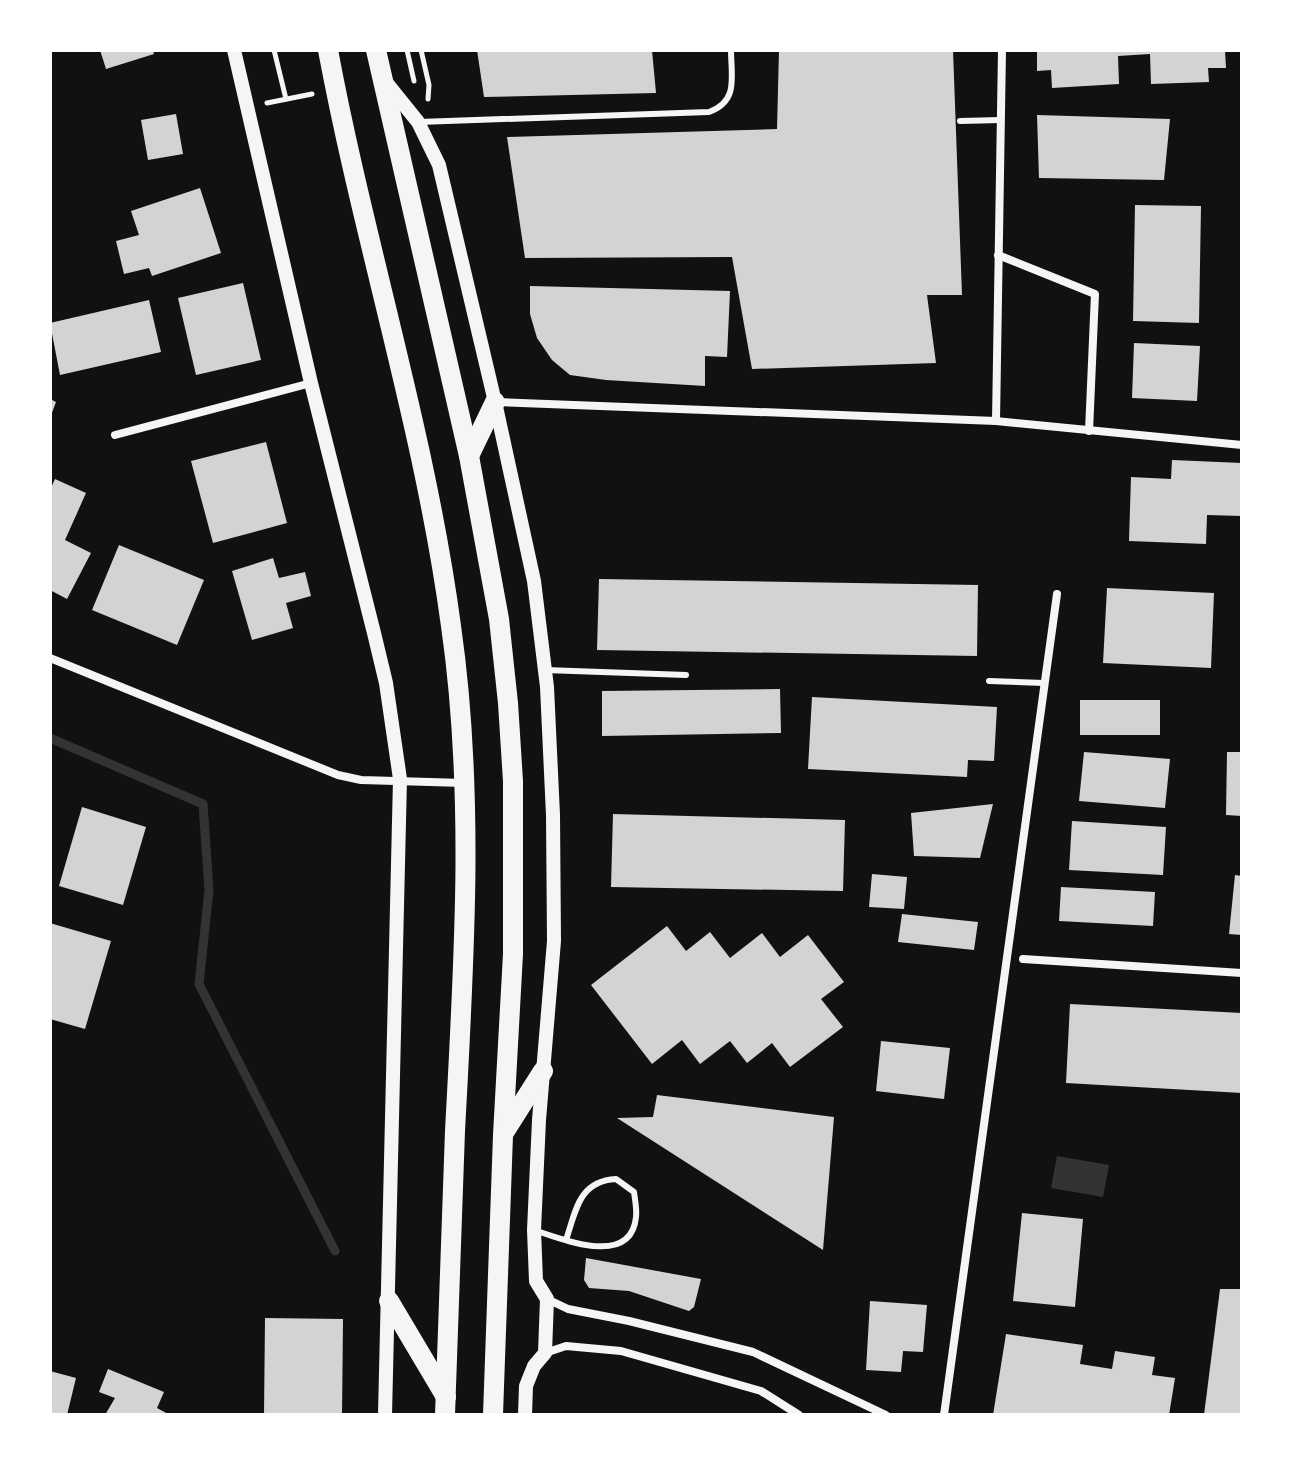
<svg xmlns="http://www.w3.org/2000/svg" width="1292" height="1465" font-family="'Source Serif 4',serif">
  <rect width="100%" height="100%" fill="#111"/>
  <!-- water -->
  <polygon fill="#333" points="1057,1156 1109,1165 1103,1197 1051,1188"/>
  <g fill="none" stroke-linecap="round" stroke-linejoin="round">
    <!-- stream -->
    <polyline stroke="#333" stroke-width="9" points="50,738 203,804 209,890 199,984 335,1251"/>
  </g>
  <!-- building -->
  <g fill="#d3d3d3">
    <polygon points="100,50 153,50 154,54 106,69"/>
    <polygon points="477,50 652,50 656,93 484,97"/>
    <polygon points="779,50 953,50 962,295 927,295 936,363 752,369 732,257 525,258 507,137 777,129"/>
    <polygon points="1037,50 1225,50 1226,68 1208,68 1209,82 1151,84 1150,54 1118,56 1119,84 1052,88 1051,70 1037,71"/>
    <polygon points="176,114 183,154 148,160 141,120"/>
    <polygon points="1037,115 1170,119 1164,180 1039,178"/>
    <polygon points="200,188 221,253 152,276 149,268 124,274 116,241 139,235 131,211"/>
    <polygon points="1135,205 1201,206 1199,323 1133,321"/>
    <polygon points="243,283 261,360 196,375 178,298"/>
    <polygon points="530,286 730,291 727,357 705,356 705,386 606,380 570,375 552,360 537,338 530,314"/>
    <polygon points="149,300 161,352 60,375 50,323"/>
    <polygon points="1134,343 1200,346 1197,401 1132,398"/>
    <polygon points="50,399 56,402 50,418"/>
    <polygon points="266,442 287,523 213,543 191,461"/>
    <polygon points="1172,460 1242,463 1242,516 1207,515 1206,544 1129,541 1131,477 1171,479"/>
    <polygon points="55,479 86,493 65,540 91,553 67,599 50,590 50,490"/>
    <polygon points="119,545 204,580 177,645 92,610"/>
    <polygon points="273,558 279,578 305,572 311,596 286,603 293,628 252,640 232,571"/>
    <polygon points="599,579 978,585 977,656 597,650"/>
    <polygon points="1107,588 1214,593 1211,668 1103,663"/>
    <polygon points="780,689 781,733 602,736 602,691"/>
    <polygon points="812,697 997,707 994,761 968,760 967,777 808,769"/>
    <rect x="1080" y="700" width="80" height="35"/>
    <polygon points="1084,752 1170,759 1165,808 1079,801"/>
    <polygon points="1227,752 1242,752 1242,816 1226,815"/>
    <polygon points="993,804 980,858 914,856 911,813"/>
    <polygon points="82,807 146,827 123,905 59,886"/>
    <polygon points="613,814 845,820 843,891 611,887"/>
    <polygon points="1072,821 1166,827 1163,875 1069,870"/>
    <polygon points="872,874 907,877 904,909 869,907"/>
    <polygon points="1235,875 1242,876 1242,935 1229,934"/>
    <polygon points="1061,887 1155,892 1153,926 1059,921"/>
    <polygon points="902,914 978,922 974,950 898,942"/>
    <polygon points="50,923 111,941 85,1029 50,1019"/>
    <polygon points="667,926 686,951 710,932 730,958 762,933 780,957 808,935 844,982 821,999 843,1027 790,1067 772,1043 747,1063 730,1041 700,1064 682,1040 652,1064 591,985"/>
    <polygon points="1070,1004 1242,1013 1242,1093 1066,1083"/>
    <polygon points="881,1041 950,1048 944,1099 876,1091"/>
    <polygon points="657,1095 834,1117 823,1250 617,1118 653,1117"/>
    <polygon points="1022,1213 1083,1219 1075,1307 1013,1301"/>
    <polygon points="586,1258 701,1279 694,1307 689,1311 629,1291 589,1288 584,1280"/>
    <polygon points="1220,1289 1242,1289 1242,1415 1204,1415"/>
    <polygon points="870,1301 927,1305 923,1352 903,1351 901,1372 866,1370"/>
    <polygon points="265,1318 343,1319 342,1415 264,1415"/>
    <polygon points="1006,1334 1083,1345 1080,1364 1112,1369 1115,1351 1155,1357 1152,1375 1175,1378 1169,1415 993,1415"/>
    <polygon points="108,1369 164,1392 157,1408 170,1415 105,1415 115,1398 99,1392"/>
    <polygon points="50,1371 76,1378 67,1415 50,1415"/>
  </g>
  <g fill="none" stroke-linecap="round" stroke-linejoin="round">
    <!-- path -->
    <g stroke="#f5f5f5" stroke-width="5">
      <polyline points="274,50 286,99"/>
      <polyline points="407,50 414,81"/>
      <polyline points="421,50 429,85 428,99"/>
      <polyline points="267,103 312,94"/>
    </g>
    <!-- service -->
    <g stroke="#f5f5f5" stroke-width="6">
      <polyline points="960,121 1001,120"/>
      <path d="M 419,122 L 709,112 C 739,101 731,77 731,50"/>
      <polyline points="545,670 686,675"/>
      <polyline points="989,681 1044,683"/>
      <path d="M 534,1230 C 562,1239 631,1268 636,1217 C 637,1209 635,1200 634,1192 L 616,1179 C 579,1181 576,1210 566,1240"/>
    </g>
    <!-- minor -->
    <g stroke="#f5f5f5" stroke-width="8">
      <polyline points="998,255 1095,294 1089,431"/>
      <polyline points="496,402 996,421 1242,445"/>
      <polyline points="996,421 1002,50"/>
      <polyline points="115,435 311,383"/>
      <polyline points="50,658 338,775 361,780 464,783"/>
      <polyline points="1023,959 1242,973"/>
      <polyline points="547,1299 568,1309 629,1321 753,1352 886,1415"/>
      <polyline points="545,1353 566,1346 621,1351 761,1391 799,1415"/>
      <polyline points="944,1415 1057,594"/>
    </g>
    <!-- tertiary -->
    <g stroke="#f5f5f5" stroke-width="14">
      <polyline points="234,50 311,383 374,633 386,683 400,779 385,1415"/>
      <polyline points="385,81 418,122 439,165 495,402 534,581 547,687 553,815 554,941 539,1120 534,1230 536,1281 547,1299 545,1353 534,1366 526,1386 525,1415"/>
    </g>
    <!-- primary -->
    <g stroke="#f5f5f5" stroke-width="20">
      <path d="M 328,50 C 364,243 425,431 451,626 C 475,793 464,963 455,1131 C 451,1226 449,1320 445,1415"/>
      <polyline points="376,50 469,456 499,619 508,703 513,781 513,954 503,1135 493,1415"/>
      <polyline points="469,456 495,402"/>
      <polyline points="505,1131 543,1071"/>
      <polyline points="389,1301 446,1397"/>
    </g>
  </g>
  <!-- border -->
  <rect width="1292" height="1465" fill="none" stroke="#ffffff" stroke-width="104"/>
</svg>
